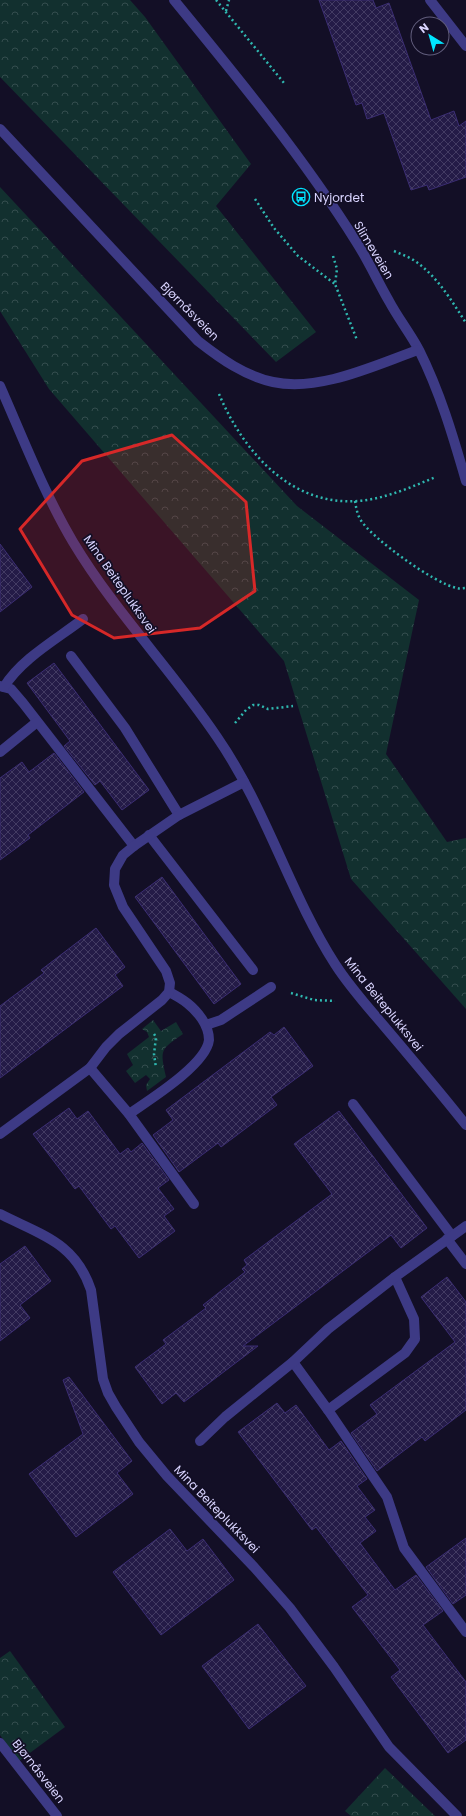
<svg xmlns="http://www.w3.org/2000/svg" width="466" height="1816" font-family="Poppins,sans-serif">
  <defs>
    <pattern id="forest-crowns" width="20" height="18" patternUnits="userSpaceOnUse"><rect width="20" height="18" fill="#12302f"/><path d="M2 6a3 3 0 1 1 6 0M12 15a3 3 0 1 1 6 0" fill="none" stroke="#344d4e"/></pattern>
    <pattern id="building-cross-hatch" width="8" height="8" patternUnits="userSpaceOnUse"><rect width="8" height="8" fill="#241b47"/><path d="M0 0l8 8M0 8l8-8" fill="none" stroke="#433b63"/></pattern>
  </defs>
  <rect width="100%" height="100%" fill="#130f26"/>
  <!-- forest -->
  <g fill="url(#forest-crowns)">
    <polygon points="0,0 130,0 145,17 251,164 216,206 316,332 276,362 0,77"/>
    <polygon points="0,187 297,506 419,600 386,754 447,842 466,838 466,1009 351,879 284,661 49,389 0,311"/>
    <path d="M 153,1020 L 161,1031 L 176,1022 L 183,1034 C 160,1050 160,1049 166,1077 L 147,1091 L 146,1085 L 150,1079 L 146,1075 L 135,1083 L 126,1071 L 133,1065 L 127,1054 L 149,1037 L 147,1032 L 142,1029 Z"/>
    <polygon points="10,1651 65,1727 19,1761 0,1735 0,1658"/>
    <polygon points="385,1768 435,1816 351,1816 345,1811"/>
  </g>
  <!-- building -->
  <g fill="url(#building-cross-hatch)" stroke="#3b2d73">
    <polygon points="319,0 373,0 376,8 389,3 431,120 454,111 459,126 466,121 466,177 429,190 427,185 411,190 384,113 367,119 362,103 356,105"/>
    <polygon points="0,544 32,587 0,612"/>
    <polygon points="54,663 149,790 122,810 100,781 95,785 64,746 70,741 27,683"/>
    <polygon points="54,753 84,792 28,835 30,838 0,860 0,778 22,762 29,772"/>
    <polygon points="162,877 241,984 214,1004 135,897"/>
    <polygon points="96,928 125,967 115,975 123,986 0,1078 0,1006 44,973 41,970"/>
    <polygon points="284,1027 313,1066 271,1097 277,1105 221,1147 218,1143 179,1172 153,1135 173,1120 166,1110 270,1032 274,1035"/>
    <polygon points="69,1108 77,1119 88,1111 120,1154 128,1148 131,1152 142,1143 169,1180 158,1188 174,1209 164,1216 175,1231 139,1258 115,1226 111,1229 79,1186 75,1189 33,1134"/>
    <polygon points="339,1111 427,1228 401,1248 391,1235 243,1346 258,1346 184,1402 176,1393 162,1404 135,1367 166,1344 163,1340 206,1308 203,1305 245,1272 242,1269 247,1265 244,1260 332,1194 294,1144"/>
    <polygon points="25,1246 51,1281 20,1305 30,1318 0,1341 0,1264"/>
    <polygon points="447,1277 466,1302 466,1410 425,1441 422,1437 377,1471 351,1433 377,1414 370,1405 455,1342 421,1297"/>
    <polygon points="69,1377 132,1461 117,1473 133,1494 76,1537 29,1474 83,1434 63,1380"/>
    <polygon points="277,1403 285,1413 296,1405 329,1450 341,1441 367,1479 357,1486 375,1510 365,1517 376,1531 360,1543 395,1590 416,1575 443,1611 423,1625 466,1682 466,1740 448,1753 391,1677 400,1670 352,1607 368,1595 316,1527 312,1530 238,1432"/>
    <polygon points="170,1529 187,1551 203,1539 234,1580 161,1635 113,1572"/>
    <polygon points="466,1538 466,1595 453,1604 426,1567"/>
    <polygon points="258,1624 306,1686 249,1729 202,1666"/>
  </g>
  <g fill="none" stroke-linecap="round" stroke-linejoin="round">
    <!-- path -->
    <g stroke="#2fb8b0" stroke-width="2.5" stroke-dasharray="2 3" stroke-linecap="butt">
      <polyline points="216,0 284,83"/>
      <polyline points="226,11 229,0"/>
      <polyline points="255,199 274,228 298,256 335,284"/>
      <path d="M 394,251 C 403,255 412,258 419,264 C 439,279 453,303 466,323"/>
      <polyline points="333,256 337,269 335,284 357,340"/>
      <path d="M 219,394 C 243,451 290,506 358,501 C 385,499 411,487 436,477"/>
      <path d="M 355,501 C 356,507 357,513 360,519 C 371,538 435,584 457,588 C 460,589 463,588 466,588"/>
      <polyline points="235,723 246,710 253,705 259,705 268,709 293,706"/>
      <polyline points="291,993 314,1000 335,1001"/>
      <polyline points="154,1034 156,1037 154,1054 156,1068"/>
    </g>
    <!-- minor -->
    <g stroke="#3d3a85" stroke-width="10">
      <path d="M 174,0 C 238,78 303,157 357,243 C 369,262 378,282 389,301 C 398,318 410,333 419,350 C 440,392 453,436 466,481"/>
      <polyline points="430,0 466,46"/>
      <path d="M 0,129 L 198,341 C 221,359 245,376 273,382 C 320,392 375,365 418,350"/>
      <path d="M 0,386 C 23,438 44,493 73,542 C 115,612 172,670 217,737 C 266,808 289,892 335,964 C 349,986 367,1006 384,1026 C 412,1059 439,1091 466,1125"/>
      <polyline points="71,656 125,728 179,815"/>
      <polyline points="0,686 11,689 23,703 134,846"/>
      <path d="M 4,687 C 21,659 57,639 83,619"/>
      <polyline points="0,752 37,722"/>
      <polyline points="149,835 253,970"/>
      <polyline points="206,1025 221,1020 271,987"/>
      <polyline points="90,1068 129,1114 194,1204"/>
      <polyline points="353,1104 452,1236"/>
      <path d="M 129,1114 C 149,1100 206,1065 209,1040 C 209,1033 206,1025 202,1019 C 193,1006 183,999 169,992"/>
      <polyline points="0,1134 90,1068 106,1047 119,1034 162,1000 169,992 170,983 166,971 123,907 114,885 115,869 123,855 134,846 179,815 244,782"/>
      <path d="M 0,1214 C 41,1235 75,1242 91,1290 L 103,1379 L 108,1393 L 116,1407 L 139,1442 L 167,1476 L 254,1567 L 290,1608 L 334,1667 L 389,1747 L 457,1816"/>
      <polyline points="447,1239 466,1264"/>
      <polyline points="293,1362 328,1410 387,1497 404,1548 466,1632"/>
      <polyline points="328,1410 405,1353 415,1339 414,1319 395,1277"/>
      <polyline points="200,1441 225,1417 293,1362 328,1329 395,1277 466,1226"/>
      <polyline points="0,1743 57,1816"/>
    </g>
  </g>
  <!-- marked area -->
  <path fill="#d62828" fill-opacity="0.2" stroke="#d62828" stroke-width="3" stroke-linejoin="round" d="M 172,435 L 246,502 L 255,591 L 200,628 L 114,638 L 72,615 L 20,529 L 82,461 Z"/>
  <!-- icons -->
  <defs>
    <symbol id="bus-ring" viewBox="-11 -11 22 22"><circle r="9.5" fill="#130f26" stroke="#00e5ff" stroke-width="1.5"/><path d="M-5-6H5V4H4V6H2V4H-2V6H-4V4H-5ZM-3.5-4V0h7V-4ZM-3.5 1.2v1.5H-2V1.2ZM2 1.2v1.5H3.5V1.2Z" fill="#00e5ff"/></symbol>
  </defs>
  <g fill-rule="evenodd">
    <use href="#bus-ring" x="291" y="187" width="20" height="20"/>
  </g>
  <g text-anchor="middle" dominant-baseline="central" stroke-width="3.5" stroke-linejoin="round" paint-order="stroke">
    <!-- poi labels -->
    <g font-size="12" fill="#d9d4ff" stroke="#130f26" text-anchor="start">
      <text x="314" y="197">Nyjordet</text>
    </g>
    <!-- street labels -->
    <g font-size="12" fill="#d9d4ff" stroke="#130f26">
      <text transform="translate(374 250) rotate(59)">Slimeveien</text>
      <text transform="translate(190 311) rotate(45)">Bjørnåsveien</text>
      <text transform="translate(120 584) rotate(55)">Mina Beiteplukksvei</text>
      <text transform="translate(384 1004) rotate(51)">Mina Beiteplukksvei</text>
      <text transform="translate(217 1509) rotate(46)">Mina Beiteplukksvei</text>
      <text transform="translate(39 1771) rotate(52)">Bjørnåsveien</text>
    </g>
  </g>
  <!-- north arrow -->
  <g transform="translate(430 36) rotate(323)"><circle r="19" fill="#130f26" stroke="#625e7d"/>
  <path d="M0-3L7 15L0 10L-7 15Z" fill="#00e5ff"/>
  <text y="-6" font-size="11" font-weight="bold" text-anchor="middle" fill="#d9d4ff">N</text>
  </g>
</svg>
